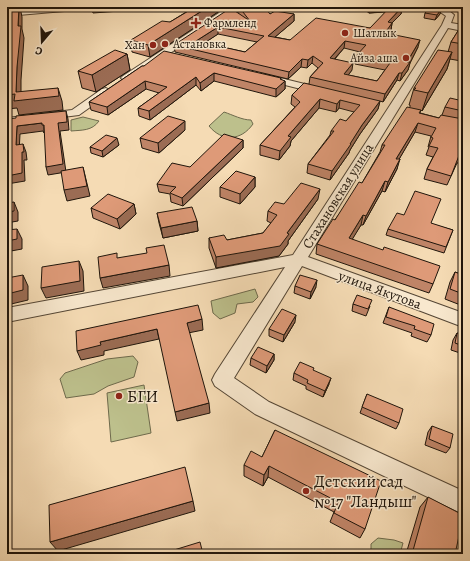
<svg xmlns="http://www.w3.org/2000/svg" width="470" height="561" font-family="Alegreya,serif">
  <rect width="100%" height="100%" fill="#f5dbb4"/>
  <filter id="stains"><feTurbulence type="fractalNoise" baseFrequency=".005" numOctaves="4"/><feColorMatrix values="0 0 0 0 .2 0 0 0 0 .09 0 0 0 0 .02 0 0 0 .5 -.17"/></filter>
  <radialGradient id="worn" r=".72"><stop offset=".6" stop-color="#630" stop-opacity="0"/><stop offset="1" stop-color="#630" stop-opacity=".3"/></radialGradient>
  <!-- green -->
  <g fill="#bdc08c" stroke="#6e6a4c">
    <path d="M 224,112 C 233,115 242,120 251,120 L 253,124 C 241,141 222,142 209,126 Z"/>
    <path d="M 83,117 L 99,121 C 92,131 82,130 71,131 L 71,120 Z"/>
    <polygon points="255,289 258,297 253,302 237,304 235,313 220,319 213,313 211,301"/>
    <polygon points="133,356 138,362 134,377 108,386 94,394 66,398 60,379 65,373 107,359"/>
    <polygon points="144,385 151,433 111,442 107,393"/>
    <polygon points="378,538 394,540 403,543 400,554 371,554 371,544"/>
  </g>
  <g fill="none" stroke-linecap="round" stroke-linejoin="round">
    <defs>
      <g id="minor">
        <polygon points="60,7 91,7 87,9 7,16 7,12"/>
        <polygon points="220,7 228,7 230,9 225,17 129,80 123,80 121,78 123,76 219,13 222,9"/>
        <path d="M 433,7 C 442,7 448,9 454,15 L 451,23 L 463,25 L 463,31 L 448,28 L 308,257 L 463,313 L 463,327 L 302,266 L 234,378 L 269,402 L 463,491 L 463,514 L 255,414 L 215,386 L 212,380 L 215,374 L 285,267 L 7,322 L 7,308 L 293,255 L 442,25 L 446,16 Z"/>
        <polygon points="264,74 325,89 326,91 321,94 261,79 259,77"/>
        <polygon points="106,88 111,91 110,93 79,115 7,124 7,118 72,110 102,89"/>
      </g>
    </defs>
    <!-- minor casing -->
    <use href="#minor" stroke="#544635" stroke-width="2"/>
    <!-- minor -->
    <use href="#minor" fill="#f8e8ce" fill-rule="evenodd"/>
  </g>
  <!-- wall -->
  <g fill="#bf8467" stroke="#1f150b" fill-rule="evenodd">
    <polygon points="189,7 220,7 220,9 218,12 150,57 132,52 131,40 170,22 191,9"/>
    <path d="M 234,7 L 262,7 L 262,9 L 270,14 L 294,14 L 294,21 L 275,37 L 290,40 L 370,28 L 386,12 L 369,13 L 361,7 L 402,7 L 401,14 L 392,23 L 391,30 L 388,34 L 418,47 L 410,63 L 408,70 L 400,81 L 397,80 L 383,102 L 380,101 L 378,109 L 360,134 L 350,150 L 349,153 L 330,180 L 307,173 L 308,164 L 330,135 L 331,131 L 346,121 L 354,112 L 339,108 L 336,112 L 319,108 L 291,141 L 290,146 L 279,160 L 260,155 L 260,145 L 295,107 L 291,104 L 292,95 L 309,84 L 310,77 L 318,68 L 312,63 L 307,68 L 301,67 L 288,79 L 175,52 L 174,45 L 239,14 ZM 218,34 L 257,42 L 245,52 L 204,43 ZM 344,48 L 360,52 L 356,56 L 355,64 L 385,70 L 377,81 L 348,75 L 352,70 L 335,59 Z"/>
    <polygon points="457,7 463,7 463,11"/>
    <polygon points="442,8 440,14 435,20 424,18 425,13"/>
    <polygon points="463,23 463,58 461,61 450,59 447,69 422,111 421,110 420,113 439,118 442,115 445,107 463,101 463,153 458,163 457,163 447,185 424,179 427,169 433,157 426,155 429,147 428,147 431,136 415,132 399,159 397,169 385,192 382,191 363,225 361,225 352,239 433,284 429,293 316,254 317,244 362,183 380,152 382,145 410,107 410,105 409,105 414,88 448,52 451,42"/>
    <polygon points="127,54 130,70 96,92 82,88 78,71"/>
    <polygon points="142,66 281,80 285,81 285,89 276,97 214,81 201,91 196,85 150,120 139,116 138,108 159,93 146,89 108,115 91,110 89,102"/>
    <polygon points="185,130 159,153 142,148 140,138"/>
    <polygon points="243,140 243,148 183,206 171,202 170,194 159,192 157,184"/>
    <polygon points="119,145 103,157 91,153 90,147"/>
    <polygon points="255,177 255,187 240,204 220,197 220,187"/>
    <polygon points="318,199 288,241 288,244 279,256 216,268 209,248 209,238 227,240 263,233 271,223 267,221 268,211"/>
    <polygon points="134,204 136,214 120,229 93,218 91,208"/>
    <polygon points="157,213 197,221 198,231 163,238 159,223"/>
    <polygon points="431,224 453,230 444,253 386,235 388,229"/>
    <polygon points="455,272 463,275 463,306 445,299 450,282"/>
    <polygon points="295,286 316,287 310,299 294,293"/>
    <polygon points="353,304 370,306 366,316 352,311"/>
    <polygon points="389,307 431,335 427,342 411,336 412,333 383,323"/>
    <polygon points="295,322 283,342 269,336 269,329"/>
    <polygon points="457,333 463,335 463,354 451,350 453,340"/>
    <polygon points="274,354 274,360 266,373 250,365 251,358"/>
    <polygon points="314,371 329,384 323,397 306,389 306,386 293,380 294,373"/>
    <polygon points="367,394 399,423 396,429 360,413"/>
    <polygon points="432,426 450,448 446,453 425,445 428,432"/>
    <polygon points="275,430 365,529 360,538 330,522 334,512 268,477 263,486 244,476 244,465 262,457"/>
    <polygon points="428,497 455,554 406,554 420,507"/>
  </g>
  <!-- shaded-wall -->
  <g fill="#9b6c54" stroke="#1f150b">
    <polygon points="19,7 20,7 22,17 22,29 24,38 21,80 21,100 58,88 62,101 63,110 19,115 17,108 7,109 7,95 16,92"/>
    <polygon points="91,7 132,7 133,10 93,13"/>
    <polygon points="208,7 220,7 220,9 218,12 150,57 148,45"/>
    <polygon points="251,7 262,7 262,11"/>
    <polygon points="285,7 311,7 285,9"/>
    <polygon points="370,7 392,7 391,11 369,13"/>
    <polygon points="402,7 401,14 392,23 391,30 383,41 388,22"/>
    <polygon points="442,8 440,14 435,20 437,15"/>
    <polygon points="294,14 294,21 268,43 268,36"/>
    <polygon points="218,27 218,34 197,48 196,41"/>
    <polygon points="420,40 418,47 410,63 408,70 400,81 402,73 407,62"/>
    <polygon points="345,41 344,48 329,65 330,58"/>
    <polygon points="452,52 447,69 422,111 428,93"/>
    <polygon points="127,54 130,70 96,92 92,75"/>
    <polygon points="313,56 312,63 307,68 308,60"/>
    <polygon points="302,59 301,67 288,79 289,72"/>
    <polygon points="353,63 352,70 343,82 344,74"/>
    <polygon points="214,73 214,81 201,91 200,83"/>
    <polygon points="399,73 397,80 383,102 385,94"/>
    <polygon points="196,77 196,85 150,120 149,111"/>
    <polygon points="281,78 281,85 285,81 285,89 276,97 276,89 280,79"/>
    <polygon points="145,81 146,89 108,115 107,107"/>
    <polygon points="320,99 319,108 291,141 290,146 279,160 280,151 288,136"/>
    <polygon points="340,100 339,108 336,112 337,104"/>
    <polygon points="380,101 378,109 360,134 350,150 349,153 330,180 332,171 362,125"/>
    <polygon points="66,111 68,119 69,130 60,131 66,172 48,175 46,167 58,123"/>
    <polygon points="185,121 185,130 159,153 158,143"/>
    <polygon points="42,123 44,125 44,133 43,131 20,134 19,153 16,145 17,126"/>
    <polygon points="418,123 415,132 394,168 396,159"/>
    <polygon points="117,138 119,145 103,157 102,151"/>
    <polygon points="243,140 243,148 183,206 182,198"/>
    <polygon points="23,144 26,152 27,160 24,160 25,181 7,184 7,176 22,152"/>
    <polygon points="400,159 397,169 385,192 388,182"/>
    <polygon points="83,167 90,196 67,201 64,190"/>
    <polygon points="255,177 255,187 240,204 240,194"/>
    <polygon points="385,181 382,191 363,225 366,216"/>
    <polygon points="320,189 318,199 288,241 288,244 279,256 216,268 216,257 287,233"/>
    <polygon points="14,202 18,212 18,221 12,222 12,240 17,229 22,239 22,249 11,251 10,289 7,282 7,231 8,212"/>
    <polygon points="134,204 136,214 120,229 117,219"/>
    <polygon points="363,215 361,225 347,248 349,238"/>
    <polygon points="197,221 198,231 163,238 161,228"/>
    <polygon points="79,261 83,271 84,291 46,298 41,288"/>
    <polygon points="169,265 170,276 103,288 100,278"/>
    <polygon points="23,275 28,286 28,300 7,305 7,294"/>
    <polygon points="317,280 316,287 310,299 311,292"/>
    <polygon points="296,315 295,322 283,342 284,335"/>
    <polygon points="202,319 203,330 188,333 187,323"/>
    <polygon points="157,329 159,339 104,351 104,355 81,360 77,351 100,342"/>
    <polygon points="274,354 274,360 266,373 267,366"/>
    <polygon points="331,378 329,384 323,397 325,391"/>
    <polygon points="209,403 210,413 177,421 175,412"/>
    <polygon points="269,466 268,477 263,486 264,475"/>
    <polygon points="193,501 195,511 58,551 50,542"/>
  </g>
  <!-- building -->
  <g fill="#de9a78" stroke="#1f150b" fill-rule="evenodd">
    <polygon points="7,7 19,7 18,26 21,26 17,67 16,92 58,88 59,96 14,101 15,94 7,95"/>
    <polygon points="195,7 208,7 148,45 131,40 162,21 170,22"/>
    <path d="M 229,7 L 250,21 L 239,7 L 253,7 L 266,9 L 270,14 L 275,11 L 294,14 L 268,36 L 290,40 L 316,18 L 370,28 L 390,7 L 402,7 L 388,22 L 392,23 L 385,33 L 420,40 L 407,62 L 410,62 L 402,73 L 399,73 L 385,94 L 310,77 L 323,63 L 313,56 L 308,60 L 302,59 L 289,72 L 174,45 L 226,11 ZM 218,27 L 264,36 L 245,52 L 196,41 ZM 345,41 L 366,45 L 356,56 L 390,63 L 377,81 L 344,74 L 353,63 L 330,58 Z"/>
    <polygon points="430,7 440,7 442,8 437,15 425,13"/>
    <polygon points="463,23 463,44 451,42"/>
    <polygon points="115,50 127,54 92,75 78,71"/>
    <polygon points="438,50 452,52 428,93 414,90 416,88 414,88"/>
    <polygon points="164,51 281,78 280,79 285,81 276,89 214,73 200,83 196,77 149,111 138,108 167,87 145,81 107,107 89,102 142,66 144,66"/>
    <polygon points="304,83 380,101 362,125 350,144 351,144 332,171 308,164 334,131 331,131 340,119 346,121 360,105 340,100 337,104 320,99 288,136 291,137 280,151 260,145 300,102 292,95"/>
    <polygon points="450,98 463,101 463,111 445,107"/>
    <polygon points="407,107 421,110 419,113 439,118 441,115 463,119 463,152 462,154 460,153 451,176 427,169 438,148 429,146 433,138 431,137 436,128 418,123 396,159 400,159 388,182 385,181 366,216 363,215 349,238 383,250 384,247 440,266 433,284 317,244 333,219 335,220 359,182 362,183 385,145 382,145"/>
    <polygon points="66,111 67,122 58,123 63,164 46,167 44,125 42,125 42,123 17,126 16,145 23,144 24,152 22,152 22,173 7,176 7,119 16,118 16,116"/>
    <polygon points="168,116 185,121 158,143 140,138"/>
    <polygon points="224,134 243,140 182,198 170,193 176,187 157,184 172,163 190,167"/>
    <polygon points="106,135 117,138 102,151 90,147"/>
    <polygon points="83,167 87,186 64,190 61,171"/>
    <polygon points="236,171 255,177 240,194 220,187"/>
    <polygon points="301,183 320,189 287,233 289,234 280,246 216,257 209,238 224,235 227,240 263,233 277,215 268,211 275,202 284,204"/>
    <polygon points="415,191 441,199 431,223 453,230 446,247 388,229 397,213 404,215"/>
    <polygon points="108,194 134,204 117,219 91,208"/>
    <polygon points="14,202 14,211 8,212 7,230 7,203"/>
    <polygon points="192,207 197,221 161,228 157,213"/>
    <polygon points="17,229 17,239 7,241 7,230"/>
    <polygon points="164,245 169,265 100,278 98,257 117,253 117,258 147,253 146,248"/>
    <polygon points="79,261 80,281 41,288 42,267"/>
    <polygon points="455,272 463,275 463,294 450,289"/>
    <polygon points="23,275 23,290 7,294 7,278"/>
    <polygon points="300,275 317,280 311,292 295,286"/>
    <polygon points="357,295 372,300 368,309 353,304"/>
    <polygon points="198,305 202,319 187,323 209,403 175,412 157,329 100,342 101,345 77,351 76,331"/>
    <polygon points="389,307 434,324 431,335 414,329 415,326 386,317"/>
    <polygon points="282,309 296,315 284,335 269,329"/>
    <polygon points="457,333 463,335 463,346 455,343"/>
    <polygon points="258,347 274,354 267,366 251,358"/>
    <polygon points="300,362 314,368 313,370 331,378 325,391 307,383 308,380 294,373"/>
    <polygon points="367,394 403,409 399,423 362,407"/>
    <polygon points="432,426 453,434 450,448 429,439"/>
    <polygon points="275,430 381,481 365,529 334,513 338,502 269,466 264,475 244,465 251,451 262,457"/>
    <polygon points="185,467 193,501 50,542 49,505"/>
    <polygon points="428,497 463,515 463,518 455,554 412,554"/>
    <polygon points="200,542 203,554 161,554"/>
  </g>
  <!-- markers -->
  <g fill="#8f2418" stroke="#f8e8ce" stroke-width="1.5">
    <path d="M194 17h4v4h4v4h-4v4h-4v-4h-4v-4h4z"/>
    <circle cx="345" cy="33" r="4"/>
    <circle cx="165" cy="44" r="4"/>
    <circle cx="153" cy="45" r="4"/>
    <circle cx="406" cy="58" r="4"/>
    <circle cx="119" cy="396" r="4"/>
    <circle cx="306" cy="491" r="4"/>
  </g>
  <g text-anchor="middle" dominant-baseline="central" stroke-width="3" stroke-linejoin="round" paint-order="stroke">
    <!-- far-poi labels -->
    <g font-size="12" fill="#1f150b" stroke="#f8e8ce" text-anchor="start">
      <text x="204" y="23">Фармленд</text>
      <text x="353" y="33">Шатлык</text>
      <text x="173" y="44">Астановка</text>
      <text x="145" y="45" text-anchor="end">Хан</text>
      <text x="398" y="58" text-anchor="end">Айза аша</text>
    </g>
    <!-- street labels -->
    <g font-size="14" fill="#1f150b" stroke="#f8e8ce">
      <text transform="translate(338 196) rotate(-58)">Стахановская улица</text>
      <text transform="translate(380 290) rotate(20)">улица Якутова</text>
    </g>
    <!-- near-poi labels -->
    <g font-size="17" fill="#1f150b" stroke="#f8e8ce" text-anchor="start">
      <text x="127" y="396">БГИ</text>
      <text x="314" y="481">Детский сад<tspan x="314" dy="20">№17 "Ландыш"</tspan></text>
    </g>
  </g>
  <!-- margin -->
  <rect width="470" height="561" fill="none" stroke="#f5dbb4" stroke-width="24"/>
  <rect x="8" y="8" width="454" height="545" fill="none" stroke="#1f150b" stroke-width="2"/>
  <rect x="12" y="12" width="446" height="537" fill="none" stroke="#1f150b"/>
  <!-- north arrow -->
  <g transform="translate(42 42) rotate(199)" stroke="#f8e8ce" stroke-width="3" paint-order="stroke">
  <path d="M0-3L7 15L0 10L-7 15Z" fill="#1f150b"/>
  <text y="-6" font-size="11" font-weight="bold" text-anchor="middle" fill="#1f150b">С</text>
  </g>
  <rect width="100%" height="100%" filter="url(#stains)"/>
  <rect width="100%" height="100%" fill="url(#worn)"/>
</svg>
